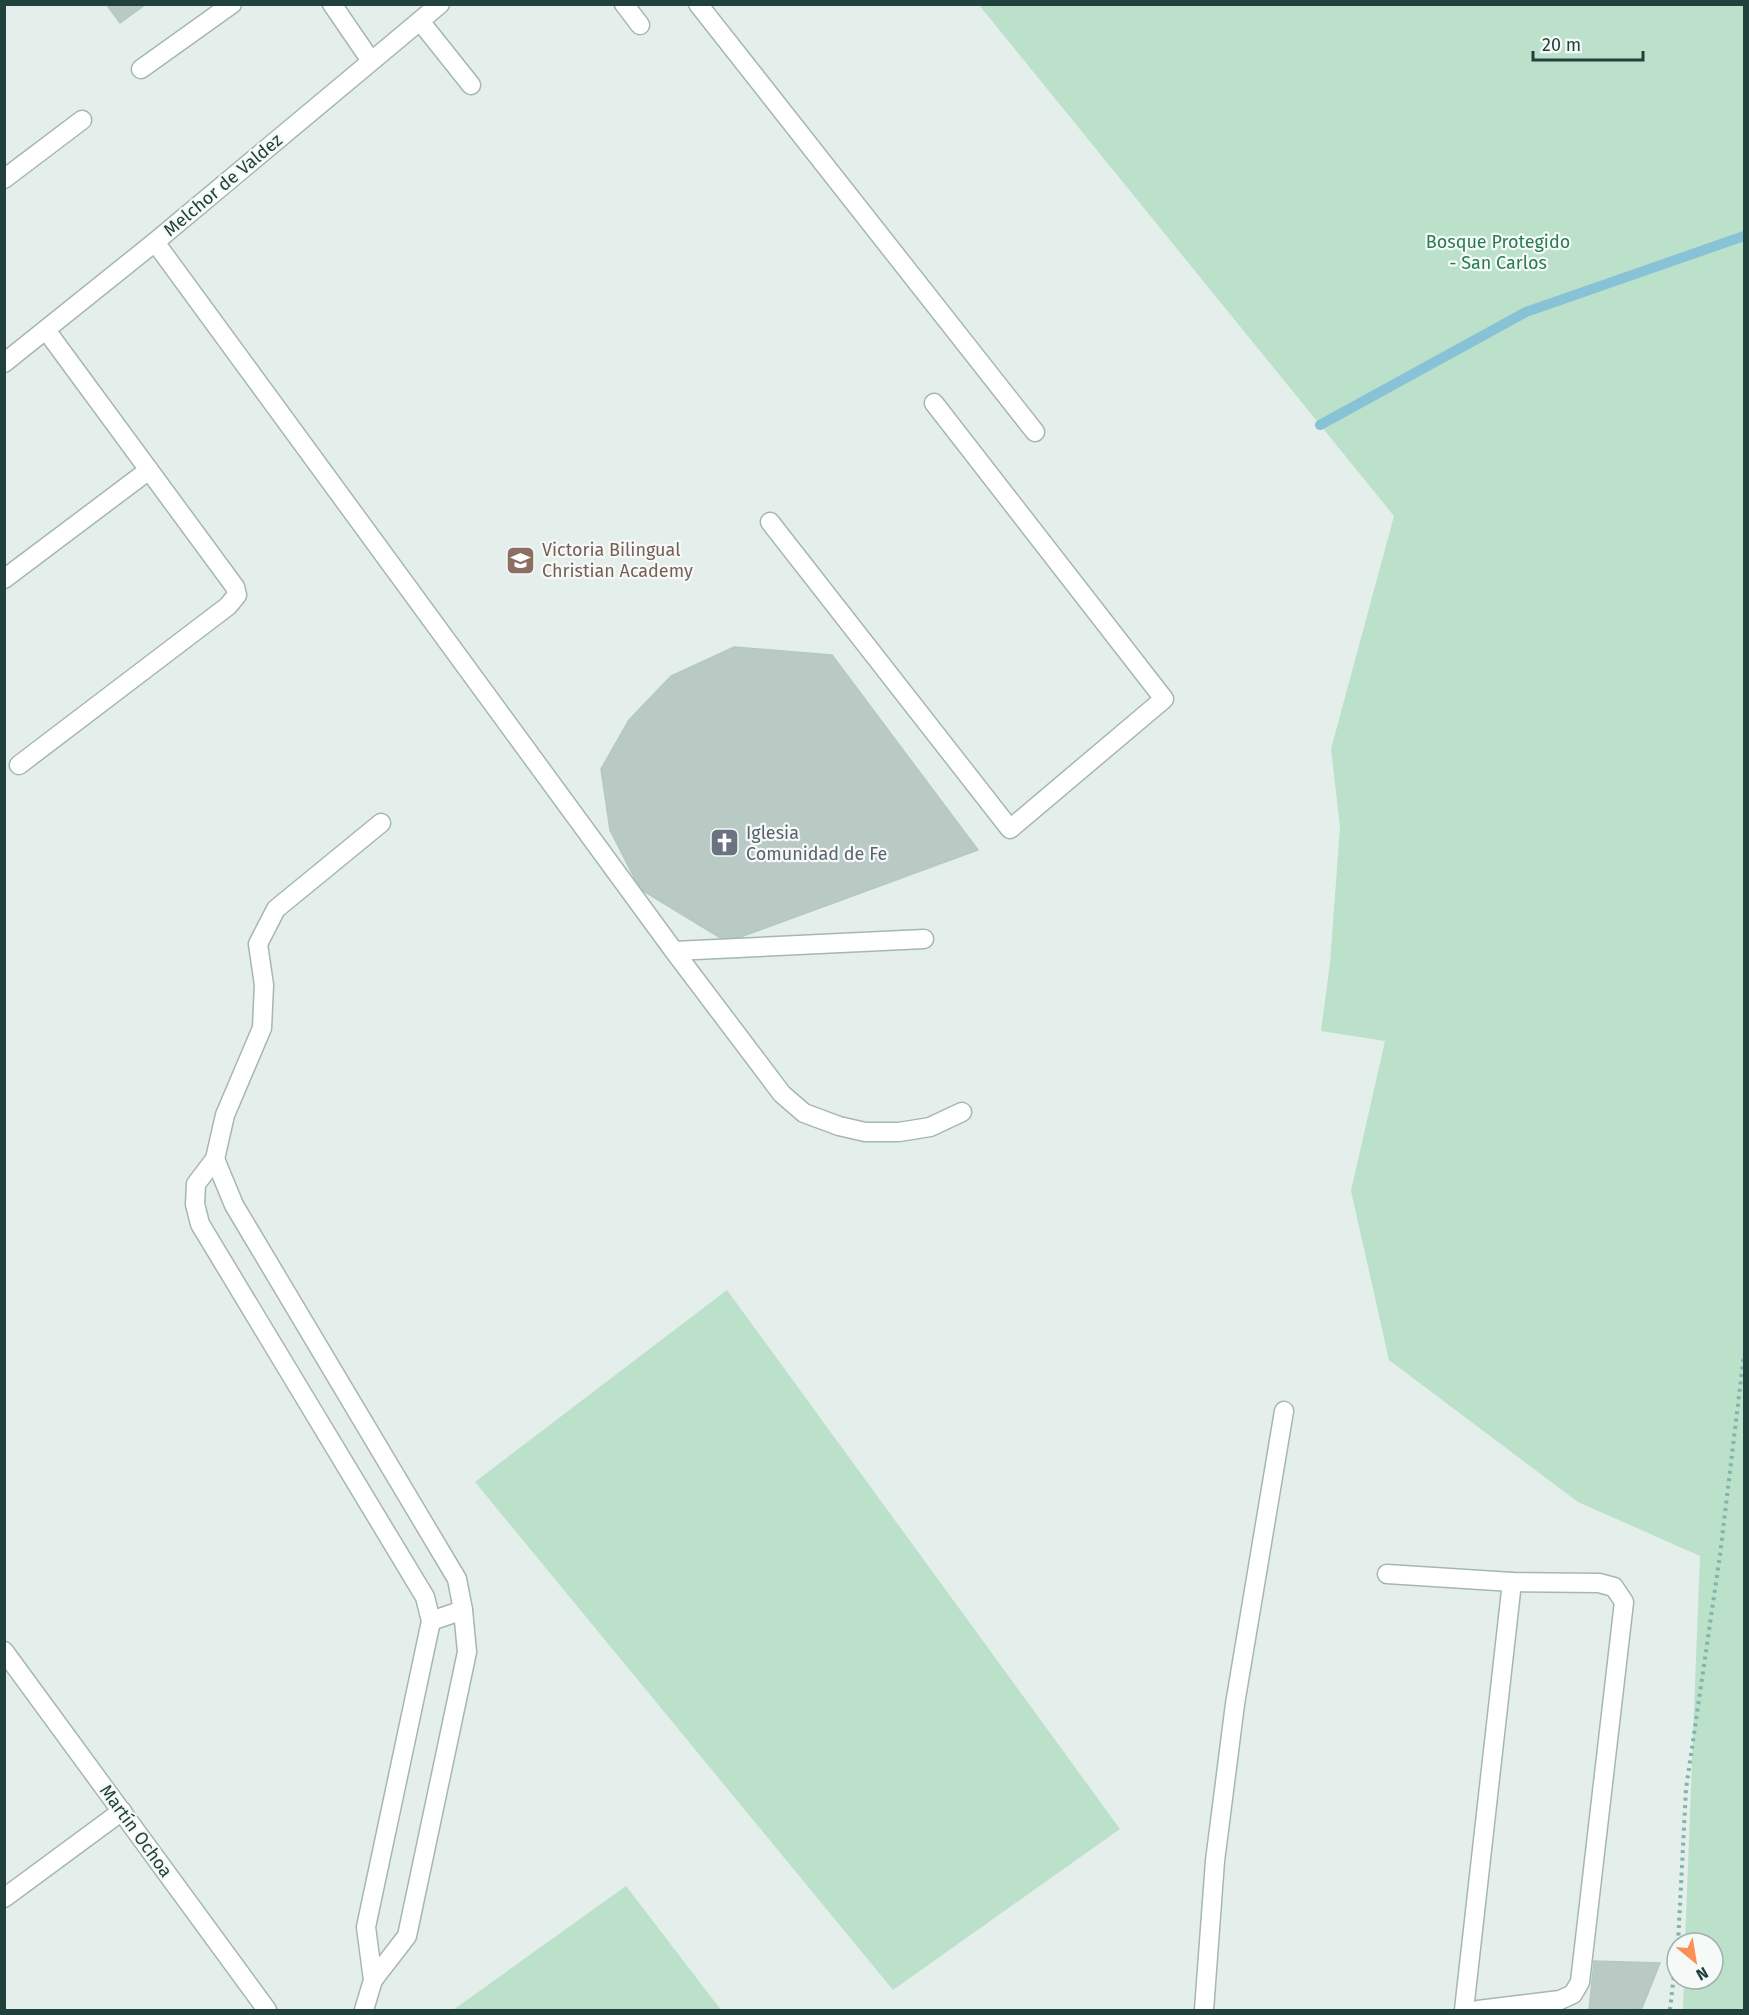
<svg xmlns="http://www.w3.org/2000/svg" width="1749" height="2015" font-family="'Fira Sans',sans-serif">
  <rect width="100%" height="100%" fill="#e4eeeb"/>
  <!-- green -->
  <g fill="#bbe1ca">
    <polygon points="979,5 1744,5 1744,2010 1683,2010 1684,1979 1713,1979 1713,1943 1685,1943 1700,1556 1578,1502 1389,1360 1351,1191 1385,1041 1321,1031 1330,963 1340,827 1331,749 1394,516"/>
    <polygon points="727,1290 1120,1829 893,1990 475,1482"/>
    <polygon points="626,1886 721,2010 453,2010"/>
  </g>
  <g fill="none" stroke-linecap="round" stroke-linejoin="round">
    <!-- stream -->
    <polyline stroke="#88c2d7" stroke-width="10" points="1320,425 1526,312 1744,236"/>
  </g>
  <!-- building -->
  <g fill="#b9c9c4" stroke="#b5c9c3" stroke-width="1.5">
    <polygon points="106,4 146,4 120,23"/>
    <polygon points="734,647 832,655 978,850 727,942 640,889 610,830 601,769 629,720 671,676"/>
    <polygon points="1594,1961 1660,1963 1642,2008 1625,2010 1589,2010"/>
  </g>
  <g fill="none" stroke-linecap="round" stroke-linejoin="round">
    <defs>
      <g id="minor">
        <polyline points="332,4 371,61"/>
        <polyline points="624,4 640,25"/>
        <polyline points="698,4 1035,432"/>
        <polyline points="420,21 471,85"/>
        <polyline points="141,69 232,4"/>
        <polyline points="4,179 82,120"/>
        <polyline points="155,242 674,951 782,1094 804,1113 839,1126 865,1132 899,1132 930,1127 962,1112"/>
        <polyline points="4,363 155,242 440,4"/>
        <polyline points="770,522 1010,829 1164,699 934,403"/>
        <polyline points="4,579 149,470"/>
        <polyline points="19,765 228,606 237,595 235,587 46,330"/>
        <polyline points="674,951 924,939"/>
        <polyline points="215,1159 234,1205 457,1579 463,1610 467,1652 407,1936 373,1980"/>
        <polyline points="1387,1574 1512,1582 1599,1583 1614,1587 1624,1602 1580,1982 1573,1994 1560,2000 1478,2010"/>
        <polyline points="431,1621 463,1610"/>
        <polyline points="4,1651 267,2010"/>
        <polyline points="4,1898 122,1811"/>
        <polyline points="364,2010 373,1980 366,1927 431,1621 425,1597 200,1224 195,1204 196,1184 215,1159 225,1115 262,1028 264,985 258,944 276,909 381,823"/>
        <polyline points="1204,2010 1215,1861 1235,1704 1284,1411"/>
        <polyline points="1464,2010 1512,1582"/>
      </g>
    </defs>
    <!-- minor casing -->
    <use href="#minor" stroke="#a6b7b3" stroke-width="21"/>
    <!-- path -->
    <g stroke="#82b4aa" stroke-width="4" stroke-dasharray="3 4.5" stroke-linecap="butt">
      <polyline points="1678,1943 1686,1789 1720,1555 1744,1354"/>
      <polyline points="1670,2010 1677,1948"/>
    </g>
    <!-- minor -->
    <use href="#minor" stroke="#fff" stroke-width="18"/>
  </g>
  <!-- icons -->
  <defs>
    <symbol id="school-square" viewBox="-11 -11 22 22"><rect x="-9" y="-9" width="18" height="18" rx="4" fill="#8d6e63" stroke="#f5faf8"/><path d="M0-5L7-2L0 1L-7-2ZM-4 1L0 2.5L4 1V4Q0 6-4 4Z" fill="#fff"/></symbol>
    <symbol id="church-square" viewBox="-11 -11 22 22"><rect x="-9" y="-9" width="18" height="18" rx="4" fill="#6b7280" stroke="#f5faf8"/><path d="M-1.2-6h2.4v3.5h3.3v2.4h-3.3V6h-2.4V-.1h-3.3v-2.4h3.3Z" fill="#fff"/></symbol>
  </defs>
  <g fill-rule="evenodd">
    <use href="#school-square" x="504" y="544" width="33" height="33"/>
    <use href="#church-square" x="708" y="826" width="33" height="33"/>
  </g>
  <g text-anchor="middle" dominant-baseline="central" stroke-width="4.5" stroke-linejoin="round" paint-order="stroke">
    <!-- street labels -->
    <g font-size="18" fill="#21423c" stroke="#f5faf8">
      <text transform="translate(223 185) rotate(-40)">Melchor de Valdez</text>
      <text transform="translate(136 1831) rotate(54)">Martín Ochoa</text>
    </g>
    <!-- park labels -->
    <g font-size="18" fill="#287c52" stroke="#f5faf8">
      <text x="1498" y="242">Bosque Protegido<tspan x="1498" dy="21">- San Carlos</tspan></text>
    </g>
    <!-- education labels -->
    <g font-size="18" fill="#785e54" stroke="#f5faf8" text-anchor="start">
      <text x="542" y="550">Victoria Bilingual<tspan x="542" dy="21">Christian Academy</tspan></text>
    </g>
    <!-- worship labels -->
    <g font-size="18" fill="#5b616d" stroke="#f5faf8" text-anchor="start">
      <text x="746" y="833">Iglesia<tspan x="746" dy="21">Comunidad de Fe</tspan></text>
    </g>
  </g>
  <!-- border -->
  <rect width="1749" height="2015" fill="none" stroke="#21423c" stroke-width="12"/>
  <!-- north arrow -->
  <g transform="translate(1695 1961) rotate(150)"><circle r="28" fill="#f5faf8" stroke="#a0b0ad" stroke-width="1.5"/>
  <path d="M0-4.5L10 22L0 15L-10 22Z" fill="#fb9055"/>
  <text y="-9" font-size="16" font-weight="bold" text-anchor="middle" fill="#21423c">N</text>
  </g>
  <!-- scale -->
  <path d="M1533 51v9h110v-9" fill="none" stroke="#21423c" stroke-width="3"/>
  <text x="1542" y="51" font-size="18" fill="#21423c" stroke="#f5faf8" stroke-width="4.5" paint-order="stroke">20 m</text>
</svg>
